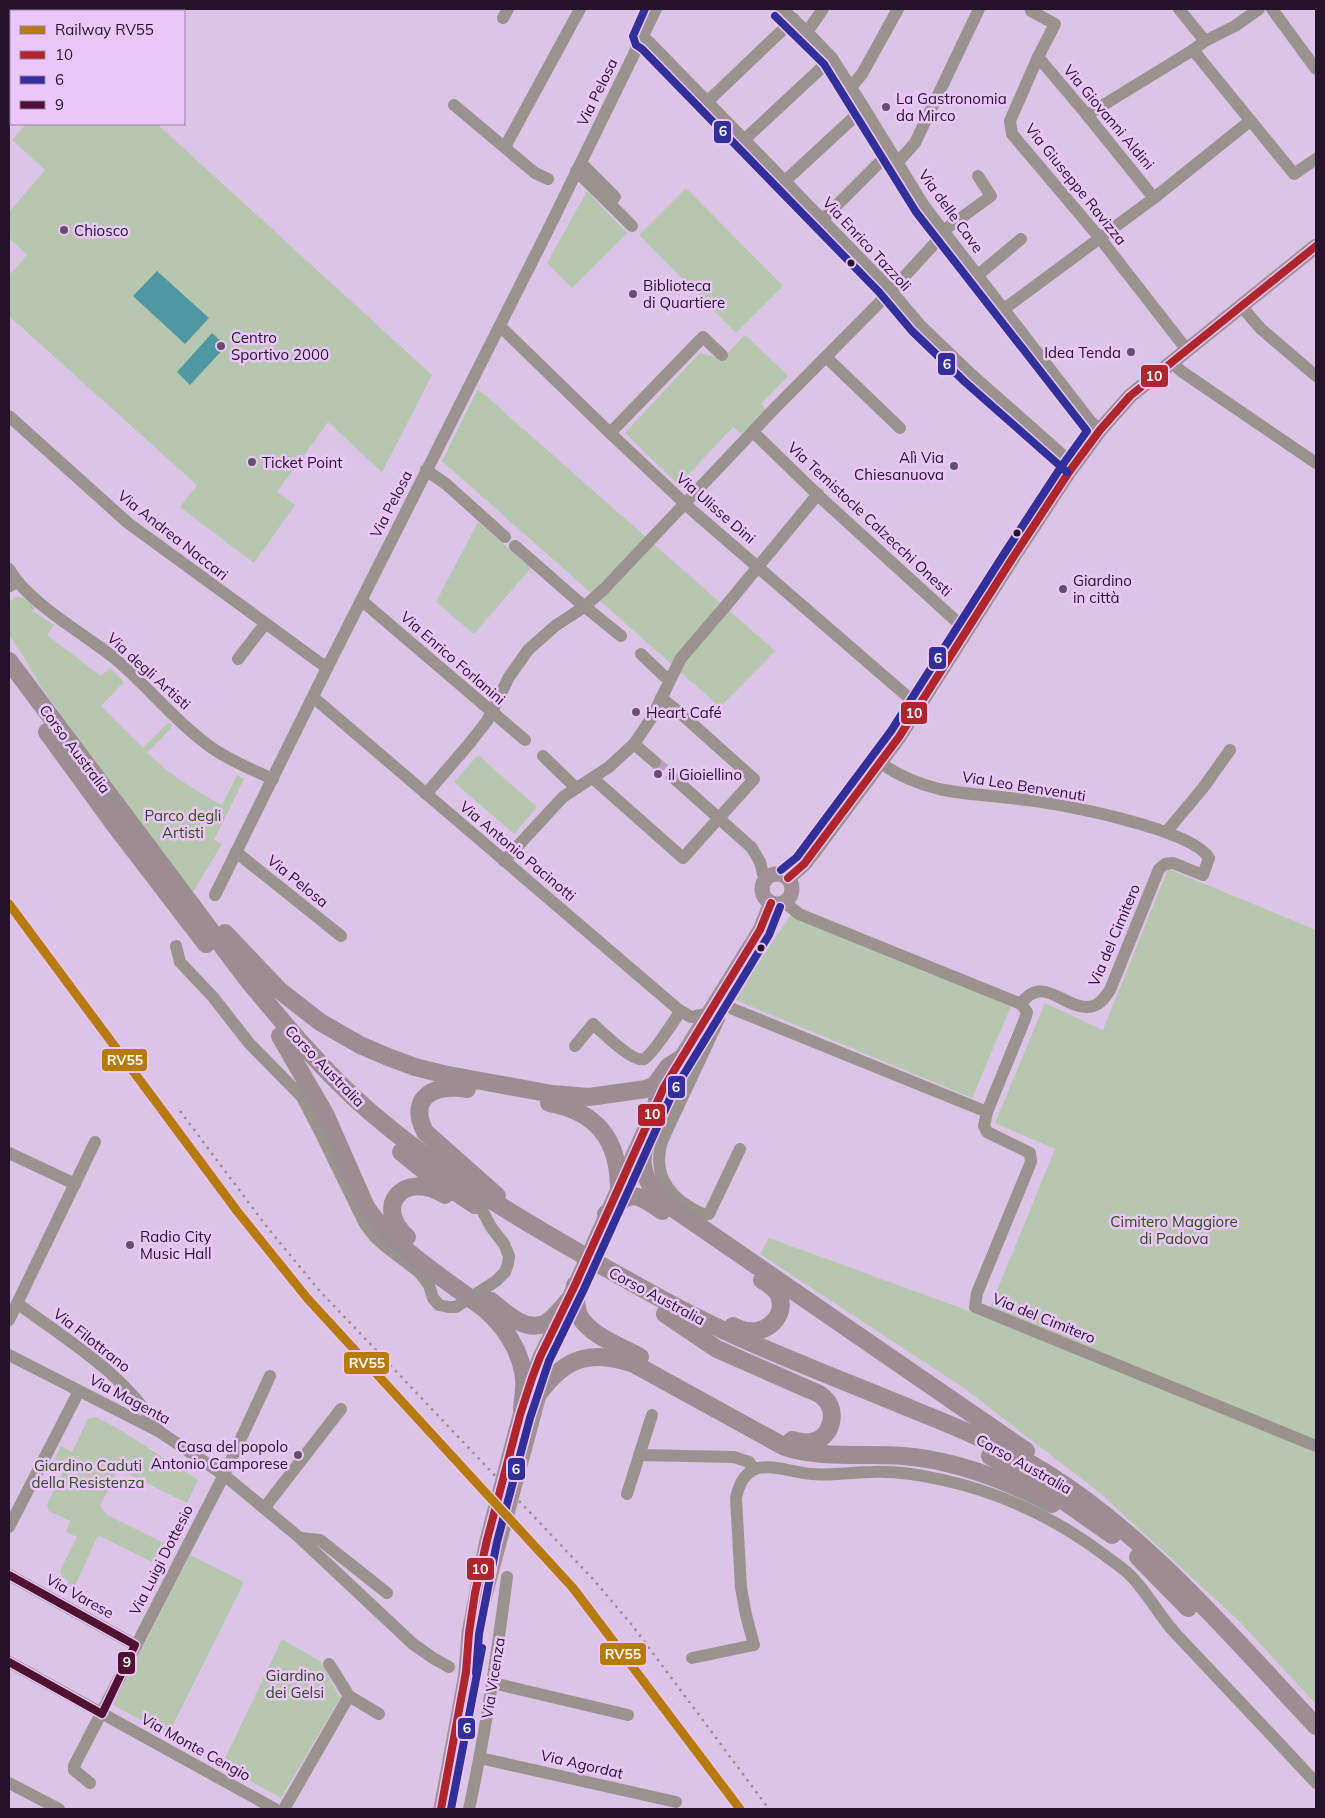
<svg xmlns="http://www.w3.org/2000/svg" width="1325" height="1818" font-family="Mulish,sans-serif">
  <rect width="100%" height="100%" fill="#dcc4e7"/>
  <!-- green -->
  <g fill="#b7c6ae">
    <polygon points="26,124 157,124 432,375 382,472 328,422 277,492 295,505 254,563 180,507 197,485 9,316 9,275 27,255 9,238 9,212 45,170 12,140"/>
    <polygon points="686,188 783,286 736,333 639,235"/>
    <polygon points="587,191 627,233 572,288 547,263"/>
    <polygon points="745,335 788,376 761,404 766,410 742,435 733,427 686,477 683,489 625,433 700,353 722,359"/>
    <polygon points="478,389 775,651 720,707 442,461"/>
    <polygon points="478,522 531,568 474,634 436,602"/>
    <path d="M 15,597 L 25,598 L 36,605 L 32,611 L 54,625 L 47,635 L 101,676 L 110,668 L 124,682 L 101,706 L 143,748 L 169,722 L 173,726 L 147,753 C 170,774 194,791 222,805 L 237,775 L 244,779 L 214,840 L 222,844 L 193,892 L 160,851 L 41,687 L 24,657 L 9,635 L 9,602 Z"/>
    <polygon points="478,755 537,807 514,834 454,782"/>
    <polygon points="1168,869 1316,930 1316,1441 990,1308 1055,1149 995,1123 1045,1003 1103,1030"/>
    <polygon points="791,915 1011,1006 972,1098 733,999"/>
    <polygon points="769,1238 969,1311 1316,1451 1316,1704 1238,1620 1100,1493 964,1388 760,1254"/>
    <polygon points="95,1417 117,1428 198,1480 187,1503 118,1469 100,1506 107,1515 164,1543 154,1563 98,1535 74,1588 67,1585 69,1581 62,1577 60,1571 77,1537 66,1532 70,1521 49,1511 47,1504 63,1472 51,1466 61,1446 72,1452 88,1419"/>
    <polygon points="190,1555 244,1582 168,1735 113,1705"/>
    <polygon points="282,1639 321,1662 340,1698 281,1798 222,1765"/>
  </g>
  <!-- water -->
  <g fill="#4f97a2">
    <polygon points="157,271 209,318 185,344 133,296"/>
    <polygon points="212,333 226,346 190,385 177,372"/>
  </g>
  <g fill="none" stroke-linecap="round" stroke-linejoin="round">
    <!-- minor-tunnel -->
    <polyline stroke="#b7a0c1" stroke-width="12" stroke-dasharray="12 6" stroke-linecap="butt" points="655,762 676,780"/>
    <!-- minor -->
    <g stroke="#9b928f" stroke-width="12">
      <polyline points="782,9 807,32 832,58 864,108 924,206 1090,421 1100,430"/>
      <polyline points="1032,9 1031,11 1055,24 1038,57 1010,121 1012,134 1099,237 1187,350"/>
      <polyline points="1179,9 1205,41"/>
      <polyline points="1272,9 1316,69"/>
      <polyline points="67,11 68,9"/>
      <polyline points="503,18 508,9"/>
      <polyline points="807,32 823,9"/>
      <polyline points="643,38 648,41 886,285 919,324 972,375 1074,465"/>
      <polyline points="1193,50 1294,174 1316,159"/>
      <polyline points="9,52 11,53"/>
      <polyline points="1038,57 1087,115 1154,198"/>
      <polyline points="851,87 862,74 898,9"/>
      <polyline points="707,102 794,19"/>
      <polyline points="454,105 535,173 548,179"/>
      <polyline points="9,108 11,104"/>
      <polyline points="1087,115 1193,50 1205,41 1235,26 1259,9"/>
      <polyline points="744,140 832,58"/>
      <polyline points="505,147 580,9"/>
      <polyline points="897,163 915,143 979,9"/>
      <polyline points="576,171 609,203 615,197 581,163"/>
      <polyline points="785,181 864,108"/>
      <polyline points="609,203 632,226"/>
      <polyline points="822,220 890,152"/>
      <polyline points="943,231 991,196 978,176"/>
      <polyline points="978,275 1021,239"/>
      <polyline points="1241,306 1261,329 1316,376"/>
      <polyline points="1004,309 1154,198 1250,121"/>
      <polyline points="499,327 504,330 610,433 694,512 908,697 920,704"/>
      <polyline points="826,357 900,428"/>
      <polyline points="1172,362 1181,371 1316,463"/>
      <polyline points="9,416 128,523 327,668"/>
      <polyline points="753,432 821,498 955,620 968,628"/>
      <polyline points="610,433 703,337 722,355"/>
      <polyline points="426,470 446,484 505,537"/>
      <polyline points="515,546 579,602 621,636"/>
      <polyline points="9,569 17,581"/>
      <path d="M 10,586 L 17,581 C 44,612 81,632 113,657 C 148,686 177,724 215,750 C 233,762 253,770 273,779"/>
      <polyline points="361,600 525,740"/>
      <polyline points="641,654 664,676 670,679"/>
      <polyline points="238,659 265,624"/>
      <polyline points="313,697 679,1010 691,1017 707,1014"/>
      <polyline points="634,744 655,762"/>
      <polyline points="543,756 576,788"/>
      <path d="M 880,763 C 898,775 918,784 939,789 C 968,795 998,796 1027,800 C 1062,804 1192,829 1209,858 L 1203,875 L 1173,863 L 1165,864 L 1159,869 L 1110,990 C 1105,997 1101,1004 1093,1006 C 1067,1014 1044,971 1021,1004"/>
      <polyline points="594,777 596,781 683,858 754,779 679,712 661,698"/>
      <polyline points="676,780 752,848 760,862 765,881"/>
      <polyline points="426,794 469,744 487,721 509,677 528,650 555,626 584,607 604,589 776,407 891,291 937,241 946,234"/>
      <polyline points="1167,831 1203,788 1230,750"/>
      <polyline points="236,852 341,936"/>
      <polyline points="504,861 563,797 609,767 634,744 652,717 681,658 724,608 818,494"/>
      <polyline points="215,895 327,668 546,234 656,9"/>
      <polyline points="176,946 180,962 213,997 249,1043 302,1097 320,1132 365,1224 375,1237 386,1247 419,1272 429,1285 433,1298 439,1305 448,1307 456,1307 496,1281 505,1272 508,1264 509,1256 504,1244 491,1227 482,1210"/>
      <polyline points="717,999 733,1009 987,1112 1025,1019 1027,1012 1021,1004 799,914 784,902"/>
      <path d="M 710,1011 L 717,1016 L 719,1019 L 663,1139 C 652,1169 665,1193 691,1208 C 697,1211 703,1216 709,1214 L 740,1149"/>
      <path d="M 575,1046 L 593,1024 C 602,1032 633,1063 644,1059 C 652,1055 672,1024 678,1015 L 679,1010"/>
      <polyline points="987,1112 984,1126 987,1132 1030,1153 1031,1162 977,1293 975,1307 1316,1446"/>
      <polyline points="9,1153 75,1184"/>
      <path d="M 17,1303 C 69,1342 124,1373 158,1429"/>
      <polyline points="9,1320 95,1142"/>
      <polyline points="9,1355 160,1432 224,1475 300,1538 413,1644 433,1658 449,1667"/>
      <polyline points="639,1455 734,1457 749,1462 754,1469"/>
      <polyline points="627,1494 652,1415"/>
      <polyline points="265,1507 341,1409"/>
      <polyline points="9,1527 79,1391"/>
      <polyline points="300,1538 320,1540 387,1593"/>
      <polyline points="9,1575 135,1645"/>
      <path d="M 692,1658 L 754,1645 L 746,1615 L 741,1588 L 736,1498 C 746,1451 779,1471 812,1474 C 832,1476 852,1472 872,1472 C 895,1471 921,1475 943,1480 C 1002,1493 1055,1518 1103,1554 C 1112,1561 1122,1567 1130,1575 C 1148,1593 1159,1616 1176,1634 C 1223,1684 1270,1733 1316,1783"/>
      <polyline points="9,1662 275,1809"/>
      <polyline points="493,1683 628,1715"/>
      <polyline points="349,1696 379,1714"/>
      <polyline points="480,1758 676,1802"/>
      <polyline points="9,1783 59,1809"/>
      <polyline points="90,1783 74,1770 74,1766 224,1475 270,1376"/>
      <polyline points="284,1809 349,1696 329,1664"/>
      <path d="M 469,1809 C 486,1732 497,1655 507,1577"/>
    </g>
    <!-- major -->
    <g stroke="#a09197" stroke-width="15">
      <circle cx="777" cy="889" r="15"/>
      <polyline points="788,878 804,864 815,850 899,737 1012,559 1069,472 1100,430 1130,396 1316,246"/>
      <polyline points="653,1110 680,1059 760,930 771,903"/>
      <polyline points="484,1599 543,1380"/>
      <polyline points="466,1672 469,1633 487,1540 520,1415 532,1378 540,1357 575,1285 643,1133"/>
      <polyline points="441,1809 468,1663"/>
    </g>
    <!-- highway -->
    <g stroke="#9c8d93" stroke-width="18">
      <path d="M 9,661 L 247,979 C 285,1025 324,1072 369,1111 C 435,1168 508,1212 583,1255 C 639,1287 695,1319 754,1344 C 807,1367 861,1388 914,1410 C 959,1428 1004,1447 1046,1473 C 1151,1539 1231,1636 1316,1726"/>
      <polyline points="47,732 114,824 206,944"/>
      <polyline points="225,933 279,990 320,1022 360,1045 388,1057 415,1067 443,1074 552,1094 589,1097 646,1089 655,1085 668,1067 680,1059"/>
      <path d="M 280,1036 L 325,1114 L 366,1207 C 393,1248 447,1280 486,1310 C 505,1327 521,1351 524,1378 C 525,1388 523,1399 522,1409"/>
      <path d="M 467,1089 C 435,1083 407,1097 425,1132 L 497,1196"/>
      <path d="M 657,1100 C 650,1145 625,1162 664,1202 L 1026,1451"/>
      <path d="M 549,1103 C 597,1112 618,1139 619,1187"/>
      <polyline points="401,1152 427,1173 475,1205"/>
      <path d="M 606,1214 C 631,1190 635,1192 662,1211"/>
      <path d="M 407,1237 C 372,1207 404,1169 445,1195"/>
      <path d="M 575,1285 C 576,1296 575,1308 580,1317 C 590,1335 622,1347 640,1357"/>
      <path d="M 491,1301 C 505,1312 524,1332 544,1324 C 553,1320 561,1309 568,1301"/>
      <path d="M 665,1314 L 717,1349 L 810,1390 C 815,1392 821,1394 824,1398 C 838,1410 832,1436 815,1441 C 808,1444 799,1442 792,1440"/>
      <path d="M 733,1326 C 737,1328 743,1331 748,1331 C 766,1334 787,1316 779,1296 C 777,1289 768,1284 762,1280"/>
      <path d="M 540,1392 C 566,1357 592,1349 634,1364 L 785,1447 C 820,1459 865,1453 903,1456 C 956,1460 1006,1480 1052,1504"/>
      <polyline points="990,1456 1034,1480 1112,1535"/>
      <polyline points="1138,1557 1188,1608"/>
    </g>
    <!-- rail -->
    <polyline stroke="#9b8e98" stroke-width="2.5" stroke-dasharray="2.5 5" stroke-linecap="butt" points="180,1111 267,1227 318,1289 593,1579 632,1625 769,1809"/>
    <defs>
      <g id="bus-1">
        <polyline points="788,878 804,864 899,737 1012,559 1069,472 1100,430 1130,396 1316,246"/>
        <polyline points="441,1809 466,1672 469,1633 475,1593 487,1540 520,1415 532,1378 540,1357 575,1285 664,1087 760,930 771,903"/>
      </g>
      <g id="bus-2">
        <polyline points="645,9 633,36 636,45 642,49 879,292 912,331 965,382 1067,472"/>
        <polyline points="775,16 824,64 916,212 1087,431 1061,467 1004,554 891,731 797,857 781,870"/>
        <polyline points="476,1673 479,1634 497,1542 530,1418 549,1361 584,1289 673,1092 769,935 780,907"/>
        <polyline points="451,1809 482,1648"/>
      </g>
      <polyline id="bus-3" points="9,1575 135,1645 102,1714 9,1662"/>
    </defs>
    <!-- bus-1 casing -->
    <use href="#bus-1" stroke="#ebc6fb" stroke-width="11"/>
    <!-- bus-2 casing -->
    <use href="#bus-2" stroke="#ebc6fb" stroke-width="11"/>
    <!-- bus-3 casing -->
    <use href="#bus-3" stroke="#ebc6fb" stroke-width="11"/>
    <!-- bus-1 -->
    <use href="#bus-1" stroke="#ae262b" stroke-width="8"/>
    <!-- bus-2 -->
    <use href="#bus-2" stroke="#312f9a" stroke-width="8"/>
    <!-- bus-3 -->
    <use href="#bus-3" stroke="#4f1032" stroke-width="8"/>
    <defs>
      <polyline id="rail-1" points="9,904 237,1211 307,1298 573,1588 740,1809"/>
    </defs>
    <!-- rail-1 casing -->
    <use href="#rail-1" stroke="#ebc6fb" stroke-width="12"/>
    <!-- rail-1 -->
    <use href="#rail-1" stroke="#b77a0d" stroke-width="9"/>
  </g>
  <!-- markers -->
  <g fill="#64506c" stroke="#ebc6fb" stroke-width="2">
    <circle cx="886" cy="107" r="5"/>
    <circle cx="64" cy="230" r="5"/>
    <circle cx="633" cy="294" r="5"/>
    <circle cx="221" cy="346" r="5"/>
    <circle cx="1131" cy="352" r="5"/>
    <circle cx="252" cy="462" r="5"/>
    <circle cx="954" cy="466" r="5"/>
    <circle cx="1063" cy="589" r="5"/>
    <circle cx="636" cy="712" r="5"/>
    <circle cx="658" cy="774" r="5"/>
    <circle cx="130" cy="1245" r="5"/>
    <circle cx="298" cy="1455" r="5"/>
  </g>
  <g fill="#23122a" stroke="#ebc6fb" stroke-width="2">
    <circle cx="851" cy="263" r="4.5"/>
    <circle cx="1017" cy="533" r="4.5"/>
    <circle cx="761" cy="948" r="4.5"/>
  </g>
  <g text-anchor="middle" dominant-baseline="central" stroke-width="5" stroke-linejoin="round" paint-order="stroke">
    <!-- street labels -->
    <g font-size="15" fill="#23122a" stroke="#ebc6fb">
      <text transform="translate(597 92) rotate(-64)">Via Pelosa</text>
      <text transform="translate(1109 117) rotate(50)">Via Giovanni Aldini</text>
      <text transform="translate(1076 184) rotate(51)">Via Giuseppe Ravizza</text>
      <text transform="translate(951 211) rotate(54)">Via delle Cave</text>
      <text transform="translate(867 244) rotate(47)">Via Enrico Tazzoli</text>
      <text transform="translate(391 504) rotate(-63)">Via Pelosa</text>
      <text transform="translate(716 508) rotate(41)">Via Ulisse Dini</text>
      <text transform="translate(870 519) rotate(43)">Via Temistocle Calzecchi Onesti</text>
      <text transform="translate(173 535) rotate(38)">Via Andrea Naccari</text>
      <text transform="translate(453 658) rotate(41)">Via Enrico Forlanini</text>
      <text transform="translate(149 671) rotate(42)">Via degli Artisti</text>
      <text transform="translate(75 749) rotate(53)">Corso Australia</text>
      <text transform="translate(1024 786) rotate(9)">Via Leo Benvenuti</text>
      <text transform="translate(518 851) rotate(40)">Via Antonio Pacinotti</text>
      <text transform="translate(298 881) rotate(39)">Via Pelosa</text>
      <text transform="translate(1114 935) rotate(-67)">Via del Cimitero</text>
      <text transform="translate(325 1066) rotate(46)">Corso Australia</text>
      <text transform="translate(657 1296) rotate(28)">Corso Australia</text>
      <text transform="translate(1044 1318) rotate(22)">Via del Cimitero</text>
      <text transform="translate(92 1340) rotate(38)">Via Filottrano</text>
      <text transform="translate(130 1399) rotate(28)">Via Magenta</text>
      <text transform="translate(1024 1464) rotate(29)">Corso Australia</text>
      <text transform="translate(161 1560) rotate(-63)">Via Luigi Dottesio</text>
      <text transform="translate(80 1596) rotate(29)">Via Varese</text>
      <text transform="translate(493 1678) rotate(-81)">Via Vicenza</text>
      <text transform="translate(196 1747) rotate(29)">Via Monte Cengio</text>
      <text transform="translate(582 1764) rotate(13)">Via Agordat</text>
    </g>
    <!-- poi labels -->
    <g font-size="15" fill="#23122a" stroke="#ebc6fb" text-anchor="start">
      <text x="896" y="98">La Gastronomia<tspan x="896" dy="17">da Mirco</tspan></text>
      <text x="74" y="230">Chiosco</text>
      <text x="643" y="285">Biblioteca<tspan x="643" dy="17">di Quartiere</tspan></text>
      <text x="231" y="337">Centro<tspan x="231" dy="17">Sportivo 2000</tspan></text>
      <text x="1121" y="352" text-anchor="end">Idea Tenda</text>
      <text x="944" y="457" text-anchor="end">Alì Via<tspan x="944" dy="17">Chiesanuova</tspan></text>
      <text x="262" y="462">Ticket Point</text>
      <text x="1073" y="580">Giardino<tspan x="1073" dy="17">in città</tspan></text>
      <text x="646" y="712">Heart Café</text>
      <text x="668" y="774">il Gioiellino</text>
      <text x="140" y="1236">Radio City<tspan x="140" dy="17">Music Hall</tspan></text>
      <text x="288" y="1446" text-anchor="end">Casa del popolo<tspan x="288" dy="17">Antonio Camporese</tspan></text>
    </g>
    <!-- park labels -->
    <g font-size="15" fill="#2c4c19" stroke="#ebc6fb">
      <text x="183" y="815">Parco degli<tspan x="183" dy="17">Artisti</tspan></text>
      <text x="1174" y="1221">Cimitero Maggiore<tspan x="1174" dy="17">di Padova</tspan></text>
      <text x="88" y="1465">Giardino Caduti<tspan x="88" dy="17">della Resistenza</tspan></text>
      <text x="295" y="1675">Giardino<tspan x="295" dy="17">dei Gelsi</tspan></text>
    </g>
  </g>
  <g stroke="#ebc6fb" stroke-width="2">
    <rect x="713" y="120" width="19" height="24" rx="5" fill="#312f9a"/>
    <rect x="937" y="352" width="19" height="24" rx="5" fill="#312f9a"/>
    <rect x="1140" y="364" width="29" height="24" rx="5" fill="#ae262b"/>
    <rect x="928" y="646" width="19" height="24" rx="5" fill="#312f9a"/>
    <rect x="900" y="701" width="28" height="24" rx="5" fill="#ae262b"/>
    <rect x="101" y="1048" width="47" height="24" rx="5" fill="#b77a0d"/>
    <rect x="667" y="1075" width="19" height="24" rx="5" fill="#312f9a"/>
    <rect x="637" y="1103" width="29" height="24" rx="5" fill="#ae262b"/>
    <rect x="343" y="1351" width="47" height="24" rx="5" fill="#b77a0d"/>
    <rect x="507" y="1457" width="19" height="24" rx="5" fill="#312f9a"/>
    <rect x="466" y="1557" width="29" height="24" rx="5" fill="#ae262b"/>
    <rect x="599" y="1642" width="48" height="24" rx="5" fill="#b77a0d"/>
    <rect x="117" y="1651" width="19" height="24" rx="5" fill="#4f1032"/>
    <rect x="457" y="1717" width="19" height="23" rx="5" fill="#312f9a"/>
  </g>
  <g font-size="14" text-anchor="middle" font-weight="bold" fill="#fff">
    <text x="723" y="136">6</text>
    <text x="947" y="369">6</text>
    <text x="1154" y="381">10</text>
    <text x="938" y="663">6</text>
    <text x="914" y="718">10</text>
    <text x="125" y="1065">RV55</text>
    <text x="676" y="1092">6</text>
    <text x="652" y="1119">10</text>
    <text x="367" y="1368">RV55</text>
    <text x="516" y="1474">6</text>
    <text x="480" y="1574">10</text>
    <text x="623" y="1659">RV55</text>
    <text x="127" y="1667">9</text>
    <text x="467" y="1733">6</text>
  </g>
  <!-- border -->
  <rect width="1325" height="1818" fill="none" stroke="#23122a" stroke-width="20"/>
  <!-- legend -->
  <rect x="10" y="10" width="175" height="115" fill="#ebc6fb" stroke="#9b7ea7"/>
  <rect x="20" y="26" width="25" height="8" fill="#b77a0d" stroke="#9b7ea7"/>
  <text x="55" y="35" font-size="15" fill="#23122a">Railway RV55</text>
  <rect x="20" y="51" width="25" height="8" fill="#ae262b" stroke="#9b7ea7"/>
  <text x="55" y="60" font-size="15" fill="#23122a">10</text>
  <rect x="20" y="76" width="25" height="8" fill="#312f9a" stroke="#9b7ea7"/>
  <text x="55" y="85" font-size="15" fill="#23122a">6</text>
  <rect x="20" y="101" width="25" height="8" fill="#4f1032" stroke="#9b7ea7"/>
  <text x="55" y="110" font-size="15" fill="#23122a">9</text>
</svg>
